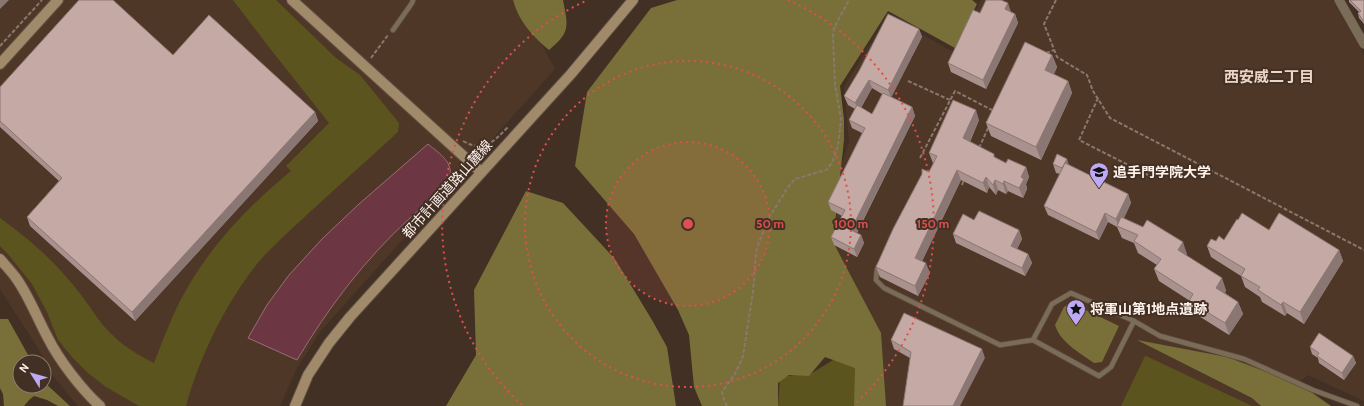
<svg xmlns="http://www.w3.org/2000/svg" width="1364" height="406" font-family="Cabin,'Noto Sans JP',sans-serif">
  <rect width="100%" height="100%" fill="#423024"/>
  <!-- built -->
  <g fill="#4f3727">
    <polygon points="0,0 518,0 555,69 320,332 297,368 280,406 78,406 53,376 36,345 0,289"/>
    <polygon points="981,0 1333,0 1364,55 1364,401 1308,375 1298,383 1288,406 878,406 819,237 849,141 844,87 888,15 955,53"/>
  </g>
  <!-- green -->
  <g fill="#5c541e">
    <path d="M 233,0 L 276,0 L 336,58 L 360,75 L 399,123 L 398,132 C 373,155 347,178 322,201 C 301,220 281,238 262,258 C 228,298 200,355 186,406 L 139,406 L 106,387 L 88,373 L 72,357 L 58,340 L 47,312 L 32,284 L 7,253 L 0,246 L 0,218 C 25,236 48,255 68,279 C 80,292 89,306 99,320 C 113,339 133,353 154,363 C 162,342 170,321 180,301 C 207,249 246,208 291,171 L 286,166 L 329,123 L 268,46 Z"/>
    <polygon points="843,354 872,358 868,406 778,406 780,377 812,373"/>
    <polygon points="1145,356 1146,356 1252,406 1121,406"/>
  </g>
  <!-- forest -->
  <g fill="#787038">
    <path d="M 513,0 L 563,0 C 568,26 571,32 549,50 C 533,37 518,20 513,0 Z"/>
    <polygon points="677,0 972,0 977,4 955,48 888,11 840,86 844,119 844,140 833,242 881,333 886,406 854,406 855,368 825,357 809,376 789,375 778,383 778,406 702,406 694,387 689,335 678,310 634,234 575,166 587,92 651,8"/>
    <polygon points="526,191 563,203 615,259 652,320 667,347 676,406 446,406 476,355 474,290"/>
    <path d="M 1071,303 L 1119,326 L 1102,362 L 1094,363 C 1080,353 1060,342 1055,325 L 1064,307 Z"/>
    <polygon points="0,319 8,319 32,362 20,362 20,386 44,386 44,382 70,406 58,406 47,400 34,396 29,400 24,406 4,406 3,394 0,388"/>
    <polygon points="1137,340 1227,357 1301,385 1331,406 1261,406 1252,398"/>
  </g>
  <!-- water -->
  <path fill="#6c3642" stroke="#986e75" d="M 428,144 C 440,154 455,163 449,180 C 446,189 418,210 410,218 C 365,259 328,308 297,360 L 248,338 L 267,305 L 289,275 L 323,238 L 359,204 Z"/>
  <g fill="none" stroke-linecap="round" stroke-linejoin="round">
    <defs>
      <g id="lane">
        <polyline points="393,30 412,3 413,0"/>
        <polyline points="879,265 877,270 876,280 884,288 1000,345 1033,340 1052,304 1071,293 1134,321 1160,336 1244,359 1313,390 1357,406"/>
        <polyline points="1033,340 1099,376 1111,367 1134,321"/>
      </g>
      <polyline id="street" points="1339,0 1364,44"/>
      <g id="secondary">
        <polyline points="292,0 481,172"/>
        <polyline points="0,64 58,0"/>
        <path d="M 0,259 C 5,265 11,271 16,278 C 29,296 37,318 48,338 C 59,360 82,390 100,406"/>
        <polyline points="295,406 308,375 329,343 350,317 571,74 633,0"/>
      </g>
    </defs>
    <!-- lane casing -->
    <use href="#lane" stroke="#604f44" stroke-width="6"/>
    <!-- street casing -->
    <use href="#street" stroke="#604f44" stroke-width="10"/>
    <!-- secondary casing -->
    <use href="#secondary" stroke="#604f44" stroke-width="12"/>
    <!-- path -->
    <g stroke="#89786e" stroke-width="2" stroke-dasharray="4 2" stroke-linecap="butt">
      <polyline points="1056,0 1044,24 1057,57 1087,75 1093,91 1110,118 1364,250"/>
      <polyline points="0,46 42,0"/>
      <polyline points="1046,53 1054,50"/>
      <polyline points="371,58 388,35"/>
      <polyline points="908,81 950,100"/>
      <polyline points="1098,98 1079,140 1148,175"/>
      <path d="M 463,141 C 484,153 493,142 508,127"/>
      <polyline points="979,148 989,126"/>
      <polyline points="920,158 955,91 994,111"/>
      <polyline points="962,185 964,179"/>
      <polyline points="454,186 459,176"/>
      <polyline points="727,406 724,400 722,392 735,374 743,356 753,292 756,252 759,242 770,216 788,187 795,179 826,170 832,163 838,146 841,119 835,85 833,36 834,28 849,0"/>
    </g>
    <!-- lane -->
    <use href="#lane" stroke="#7a6c57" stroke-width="4.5"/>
    <!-- street -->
    <use href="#street" stroke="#7a6c57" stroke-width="9"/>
    <!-- secondary -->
    <use href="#secondary" stroke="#a08a6a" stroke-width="10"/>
  </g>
  <!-- wall -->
  <g fill="#a9918d" fill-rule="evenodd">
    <polygon points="1349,0 1364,0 1364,24 1359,18 1358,13 1359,12 1349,2"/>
    <polygon points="1011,12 1015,14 1018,23 986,89 951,72 948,63 980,13"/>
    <path d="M 919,29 L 922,37 L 891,97 L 912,107 L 915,116 L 857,233 L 861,235 L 864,243 L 857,257 L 834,245 L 831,237 L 842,216 L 831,210 L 828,202 L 862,133 L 852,128 L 849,120 L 855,109 L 848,105 L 844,96 ZM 872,88 L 882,94 L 872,114 L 861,108 Z"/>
    <polygon points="173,55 315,112 318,121 135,321 30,226 27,217 59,181 0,127 0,87"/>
    <polygon points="1052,55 1057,67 1054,74 1068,81 1072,93 1041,160 991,136 986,123"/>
    <polygon points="979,120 970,142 995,157 1006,163 1026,167 1029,177 1026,184 1027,189 1023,198 1008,191 1006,194 998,190 996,195 989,187 987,193 961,180 922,261 930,273 918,296 880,277 876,267 934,163 933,163 929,153"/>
    <polygon points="1053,164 1069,165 1128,194 1131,203 1124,218 1187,254 1186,255 1226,290 1225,293 1238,302 1243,314 1229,335 1194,313 1190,301 1159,281 1154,269 1157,265 1138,253 1134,243 1122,238 1117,227 1108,222 1099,240 1048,215 1044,206 1060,174 1056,173"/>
    <polygon points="974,220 1019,230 1022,239 1017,249 1028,254 1032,263 1025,276 956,243 953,234"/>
    <polygon points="1238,220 1269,230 1339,250 1343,261 1304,324 1287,313 1285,316 1262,302 1260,297 1245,287 1241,276 1211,257 1207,246 1216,241 1224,240"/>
    <polygon points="891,340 985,358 910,358 894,349"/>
    <polygon points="1310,347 1353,356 1356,363 1344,380 1319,363 1318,358 1312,354"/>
  </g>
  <!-- shaded-wall -->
  <g fill="#8a7673">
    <polygon points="0,0 9,0 0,9"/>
    <polygon points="1008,3 1011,12 1005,9"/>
    <polygon points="1015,14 1018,23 986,89 983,80"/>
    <polygon points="919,29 922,37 891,98 888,90"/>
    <polygon points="1052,55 1057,67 1050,82 1045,70"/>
    <polygon points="869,80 872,88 859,111 855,103"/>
    <polygon points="1068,81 1072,93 1041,160 1036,147"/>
    <polygon points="912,107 915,116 854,238 851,230"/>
    <polygon points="976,110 979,120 967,148 963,138"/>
    <polygon points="315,112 318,121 135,321 132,312"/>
    <polygon points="1067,159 1070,168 1065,177 1062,168"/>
    <polygon points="1026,167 1029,177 1026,184 1027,189 1023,198 1019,188 1021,177"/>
    <polygon points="957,170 961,180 919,268 915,258"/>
    <polygon points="986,177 989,187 987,193 983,183"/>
    <polygon points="995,180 998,190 996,195 993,185"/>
    <polygon points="1004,181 1008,191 1006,194 1003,184"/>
    <polygon points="1128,194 1131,203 1119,228 1116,219"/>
    <polygon points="1105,213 1108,222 1099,240 1096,232"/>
    <polygon points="1019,230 1022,239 1014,255 1011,246"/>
    <polygon points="861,235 864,243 857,257 854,249"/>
    <polygon points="1183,242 1187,254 1182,262 1178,250"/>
    <polygon points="1339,250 1343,261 1304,324 1300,312"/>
    <polygon points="1028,254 1032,263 1025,276 1022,268"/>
    <polygon points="926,263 930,273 918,296 915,286"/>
    <polygon points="1222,278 1226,290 1220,300 1216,288"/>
    <polygon points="1238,302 1243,314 1229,335 1225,323"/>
    <polygon points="1283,302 1287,313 1285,316 1281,305"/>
    <polygon points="982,349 985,358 960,406 953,406"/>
    <polygon points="1353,356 1356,363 1344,380 1342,373"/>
  </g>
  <!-- building -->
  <g fill="#c5a9a4" stroke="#8a7673">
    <polygon points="79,0 113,0 173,55 209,15 315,112 132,312 27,217 62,178 0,121 0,87"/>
    <polygon points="986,0 1001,0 1008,3 1005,9 1015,14 983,80 948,63 973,10 980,13"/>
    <polygon points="1350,0 1364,0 1364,22 1358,13 1361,11"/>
    <polygon points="888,14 919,29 888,90 869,80 855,103 844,96 859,71"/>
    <polygon points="1025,42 1052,55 1045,70 1068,81 1036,147 986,123"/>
    <polygon points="883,93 912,107 851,230 861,235 854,249 831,237 845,210 828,202 865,128 849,120 857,105 872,114"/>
    <polygon points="953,100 976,110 963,138 994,154 994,157 1006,163 1008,159 1026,167 1021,177 1024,179 1019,188 1004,181 1003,184 995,180 993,185 986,177 983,183 957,170 915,258 926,263 915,286 876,267 893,229 922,174 922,169 929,172 937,156 929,153"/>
    <polygon points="1057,154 1067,159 1062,168 1053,164"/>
    <polygon points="1065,163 1128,194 1116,219 1105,213 1096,232 1044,206"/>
    <polygon points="979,211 1019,230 1011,246 1028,254 1022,268 953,234 963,214 974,220"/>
    <polygon points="1242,213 1269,230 1279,213 1339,250 1300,312 1283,302 1281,305 1258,290 1260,287 1241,276 1245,269 1207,246 1211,239 1216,241 1219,236 1224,240 1237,219 1238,220"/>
    <polygon points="1121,217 1143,227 1147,220 1183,242 1178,250 1222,278 1216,288 1238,302 1225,323 1189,301 1193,294 1154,269 1161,259 1134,241 1138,235 1117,226"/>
    <polygon points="904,313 982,349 953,406 903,406 911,352 891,340"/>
    <polygon points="1319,333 1353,356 1342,373 1317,356 1319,353 1310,347"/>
  </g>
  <!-- distance rings -->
  <circle cx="688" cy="224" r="82" fill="#de504f" fill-opacity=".12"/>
  <g fill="none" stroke="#de504f" stroke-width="2" stroke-dasharray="2 4">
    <circle cx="688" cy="224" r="82"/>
    <circle cx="688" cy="224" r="163"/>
    <path d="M522 405A245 245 0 0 1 588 0M788 0A245 245 0 0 1 854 405"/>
  </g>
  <!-- icons -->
  <defs>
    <symbol id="university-pin" viewBox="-11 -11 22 30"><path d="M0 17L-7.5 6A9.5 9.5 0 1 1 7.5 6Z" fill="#bea9f5" stroke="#423024"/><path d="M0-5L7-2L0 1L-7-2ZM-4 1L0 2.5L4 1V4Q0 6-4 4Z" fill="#111"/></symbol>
    <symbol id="sight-pin" viewBox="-11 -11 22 30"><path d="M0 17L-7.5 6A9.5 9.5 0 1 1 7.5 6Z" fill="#bea9f5" stroke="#423024"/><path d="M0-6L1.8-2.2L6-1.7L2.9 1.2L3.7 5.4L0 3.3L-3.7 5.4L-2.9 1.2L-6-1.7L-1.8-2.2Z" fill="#111"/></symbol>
  </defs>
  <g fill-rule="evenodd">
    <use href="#university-pin" x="1088" y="161" width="22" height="30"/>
    <use href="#sight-pin" x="1065" y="298" width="22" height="30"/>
  </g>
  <g text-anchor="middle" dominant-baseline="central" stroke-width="4" stroke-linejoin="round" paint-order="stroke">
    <!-- poi labels -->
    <g font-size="14" font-weight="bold" fill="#fff2eb" stroke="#423024" text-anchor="start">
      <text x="1113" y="172">追手門学院大学</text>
      <text x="1090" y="309">将軍山第1地点遺跡</text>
    </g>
    <!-- street labels -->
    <g font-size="14" fill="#fff2eb" stroke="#423024">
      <text transform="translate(447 189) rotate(-48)">都市計画道路山麓線</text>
    </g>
    <!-- neighbourhood labels -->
    <g font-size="15" font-weight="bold" fill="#edd5c6" stroke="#423024">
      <text x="1269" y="77">西安威二丁目</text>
    </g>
  </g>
  <circle cx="688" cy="224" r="6" fill="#de504f" stroke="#423024" stroke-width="2"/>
  <g font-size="12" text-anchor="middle" font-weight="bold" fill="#de504f" stroke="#423024" stroke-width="4" stroke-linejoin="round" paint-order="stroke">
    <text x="770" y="228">50 m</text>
    <text x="851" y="228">100 m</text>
    <text x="933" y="228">150 m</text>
  </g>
  <!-- north arrow -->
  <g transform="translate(32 374) rotate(307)"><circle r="19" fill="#423024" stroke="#8e7e74"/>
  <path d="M0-3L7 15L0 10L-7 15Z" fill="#bea9f5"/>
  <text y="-6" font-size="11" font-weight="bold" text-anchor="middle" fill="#fff2eb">N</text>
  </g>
</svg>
